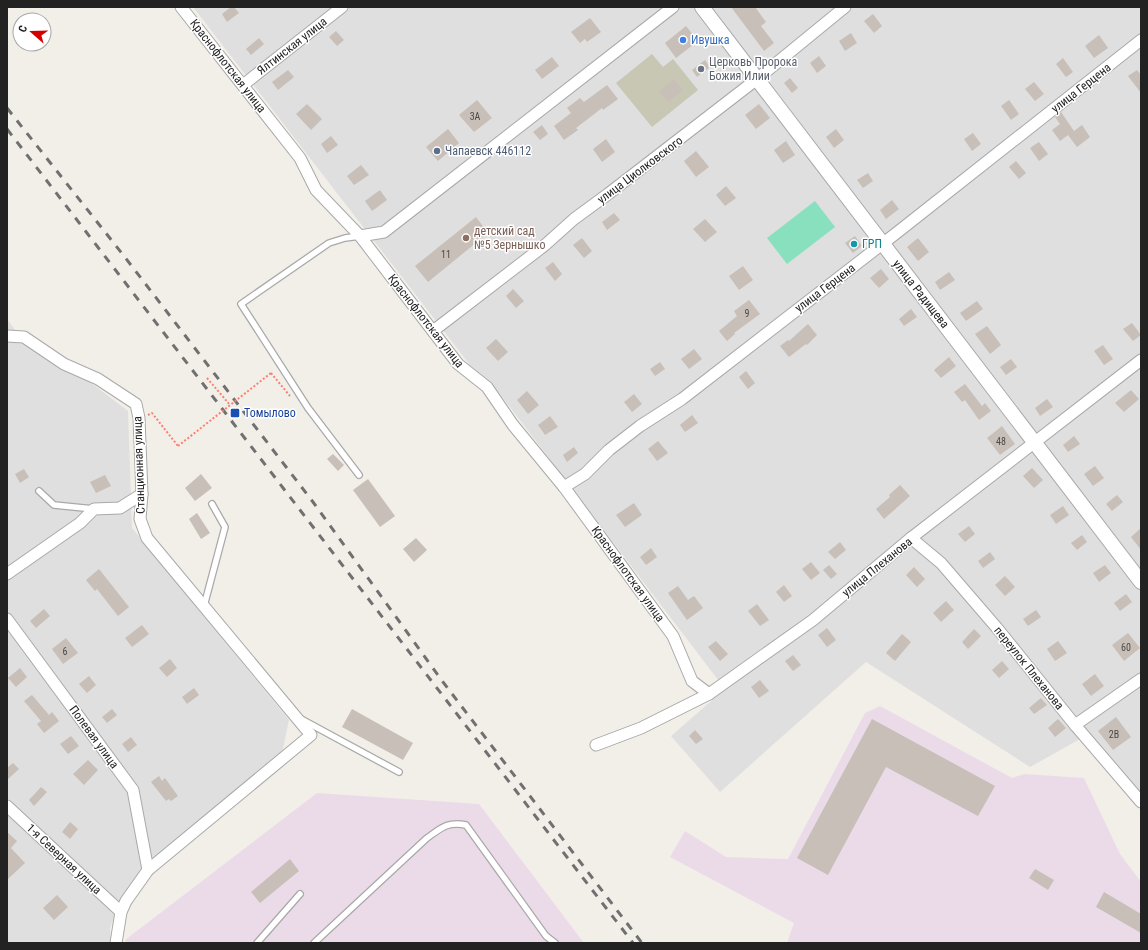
<svg xmlns="http://www.w3.org/2000/svg" width="1148" height="950" font-family="'Roboto Condensed',sans-serif">
  <rect width="100%" height="100%" fill="#f2efe9"/>
  <!-- residential -->
  <g fill="#e0dfdf">
    <polygon points="193,7 1141,7 1141,795 1089,734 1030,767 866,662 720,792 671,736 725,689 490,381 470,365"/>
    <polygon points="7,319 24,342 82,376 128,411 132,528 289,720 282,753 154,857 121,899 110,928 111,943 7,943"/>
  </g>
  <!-- industrial -->
  <g fill="#ebdbe8">
    <polygon points="880,706 1012,778 1024,774 1084,778 1120,854 1141,882 1141,943 787,943 794,923 670,857 685,831 726,857 788,859 865,713"/>
    <polygon points="317,793 479,804 584,943 127,943 125,940"/>
  </g>
  <!-- construction -->
  <polygon fill="#c7c7b4" points="652,54 663,67 673,59 698,90 652,127 616,83"/>
  <!-- pitch -->
  <polygon fill="#88e0be" points="815,201 835,227 787,264 767,238"/>
  <!-- building -->
  <g fill="#c7bfb8">
    <polygon points="231,7 234,7 239,13 227,22 222,14"/>
    <polygon points="731,7 755,7 766,22 761,26 774,43 764,51"/>
    <polygon points="873,14 882,26 874,33 864,21"/>
    <polygon points="590,18 601,32 587,42 585,39 580,43 571,32"/>
    <polygon points="686,26 698,41 676,58 665,43"/>
    <polygon points="336,31 344,40 337,46 329,37"/>
    <polygon points="851,33 857,43 845,51 839,41"/>
    <polygon points="1099,35 1108,48 1094,58 1085,46"/>
    <polygon points="259,38 264,44 251,55 246,49"/>
    <polygon points="819,56 826,66 817,73 810,63"/>
    <polygon points="552,57 559,66 542,79 535,70"/>
    <polygon points="1063,58 1073,72 1066,77 1056,64"/>
    <polygon points="705,60 710,67 697,77 692,70"/>
    <polygon points="288,70 294,77 278,90 272,82"/>
    <polygon points="1137,70 1141,75 1141,93 1128,76"/>
    <polygon points="790,78 798,88 792,93 784,83"/>
    <polygon points="674,79 683,90 668,102 659,91"/>
    <polygon points="1034,82 1044,94 1035,101 1025,89"/>
    <polygon points="607,85 618,99 603,110 602,108 576,128 578,130 564,140 554,126 571,113 567,108 580,98 584,102"/>
    <polygon points="477,100 492,118 474,132 459,115"/>
    <polygon points="1009,100 1019,114 1011,120 1001,106"/>
    <polygon points="307,104 322,119 311,130 296,114"/>
    <polygon points="759,104 770,118 756,129 745,115"/>
    <polygon points="1061,112 1074,131 1082,125 1090,137 1077,147 1068,135 1060,141 1052,130 1060,124 1055,117"/>
    <polygon points="542,125 548,134 540,140 533,132"/>
    <polygon points="448,129 459,143 438,161 426,147"/>
    <polygon points="836,129 844,140 834,148 826,137"/>
    <polygon points="973,133 981,144 972,151 964,139"/>
    <polygon points="331,136 338,145 327,153 321,144"/>
    <polygon points="606,139 615,152 602,162 593,149"/>
    <polygon points="786,141 795,155 783,163 774,150"/>
    <polygon points="1039,142 1048,154 1039,161 1030,148"/>
    <polygon points="696,151 709,167 696,177 684,161"/>
    <polygon points="1016,161 1026,173 1019,179 1009,167"/>
    <polygon points="361,165 369,175 354,185 347,176"/>
    <polygon points="868,173 873,181 863,188 857,180"/>
    <polygon points="726,186 736,198 725,206 716,195"/>
    <polygon points="380,190 387,200 372,211 365,201"/>
    <polygon points="892,200 899,209 886,219 880,210"/>
    <polygon points="614,213 620,220 607,230 602,222"/>
    <polygon points="476,217 488,233 428,282 415,266"/>
    <polygon points="705,219 717,232 705,242 693,229"/>
    <polygon points="855,236 862,246 853,253 845,243"/>
    <polygon points="582,238 592,251 584,258 573,245"/>
    <polygon points="918,238 929,252 918,261 907,247"/>
    <polygon points="553,262 562,274 555,281 545,268"/>
    <polygon points="743,266 753,280 739,290 729,276"/>
    <polygon points="881,269 889,279 879,288 870,278"/>
    <polygon points="949,272 955,280 940,290 935,282"/>
    <polygon points="513,289 524,301 516,308 506,296"/>
    <polygon points="749,300 760,314 734,333 735,334 727,341 719,331 737,316 734,311"/>
    <polygon points="977,301 983,309 966,321 960,313"/>
    <polygon points="911,309 917,317 904,326 899,319"/>
    <polygon points="1132,323 1141,335 1133,341 1123,329"/>
    <polygon points="808,324 817,335 807,345 806,344 789,357 780,346 788,340 789,341"/>
    <polygon points="987,326 1001,345 990,354 975,334"/>
    <polygon points="496,339 508,352 498,361 486,348"/>
    <polygon points="1103,345 1113,359 1104,365 1094,351"/>
    <polygon points="694,349 702,359 689,369 681,359"/>
    <polygon points="949,357 956,366 941,378 934,370"/>
    <polygon points="1011,359 1017,367 1006,375 1000,367"/>
    <polygon points="660,362 665,369 655,376 650,369"/>
    <polygon points="746,371 755,383 748,389 739,377"/>
    <polygon points="965,384 982,406 985,403 991,411 979,420 965,400 962,402 954,392"/>
    <polygon points="1131,390 1139,399 1124,412 1115,403"/>
    <polygon points="527,391 539,405 528,414 517,400"/>
    <polygon points="634,394 642,404 632,412 624,402"/>
    <polygon points="1047,399 1053,407 1040,416 1035,408"/>
    <polygon points="692,415 698,423 685,432 680,425"/>
    <polygon points="550,416 558,427 545,435 538,425"/>
    <polygon points="1002,426 1015,444 1000,455 987,438"/>
    <polygon points="1074,436 1080,444 1068,452 1063,445"/>
    <polygon points="658,441 668,453 657,461 648,449"/>
    <polygon points="574,447 578,453 567,462 563,455"/>
    <polygon points="333,454 344,465 338,471 327,459"/>
    <polygon points="1095,466 1104,478 1093,486 1084,474"/>
    <polygon points="1032,468 1043,480 1034,488 1023,476"/>
    <polygon points="24,469 29,477 20,483 15,474"/>
    <polygon points="201,474 212,488 195,501 185,488"/>
    <polygon points="105,475 111,486 96,493 90,482"/>
    <polygon points="368,479 395,516 380,527 353,490"/>
    <polygon points="900,485 910,496 884,519 876,509 890,497 889,495"/>
    <polygon points="1117,495 1123,502 1112,511 1106,504"/>
    <polygon points="634,503 642,515 625,527 616,515"/>
    <polygon points="1063,506 1069,515 1056,524 1050,515"/>
    <polygon points="197,513 210,533 201,539 189,519"/>
    <polygon points="969,526 975,534 965,542 958,534"/>
    <polygon points="1141,528 1141,550 1131,537"/>
    <polygon points="1082,535 1087,542 1077,550 1071,543"/>
    <polygon points="416,538 427,550 414,562 403,549"/>
    <polygon points="840,542 846,550 835,559 828,552"/>
    <polygon points="651,548 657,557 646,565 640,557"/>
    <polygon points="990,552 995,559 983,568 978,561"/>
    <polygon points="811,562 820,573 811,580 802,569"/>
    <polygon points="829,565 837,574 831,579 823,570"/>
    <polygon points="1105,565 1111,573 1099,582 1093,573"/>
    <polygon points="914,567 925,579 917,587 906,575"/>
    <polygon points="99,569 129,607 118,616 97,589 95,591 86,580"/>
    <polygon points="1005,576 1015,587 1005,596 995,585"/>
    <polygon points="784,585 792,596 784,602 776,592"/>
    <polygon points="678,586 688,600 694,596 703,608 687,620 668,593"/>
    <polygon points="1126,594 1132,602 1120,611 1114,603"/>
    <polygon points="946,601 954,610 941,622 933,613"/>
    <polygon points="757,604 769,620 760,626 748,611"/>
    <polygon points="44,609 50,616 36,628 30,621"/>
    <polygon points="1036,610 1041,617 1028,626 1023,619"/>
    <polygon points="142,625 149,634 132,647 125,638"/>
    <polygon points="827,628 836,640 827,647 818,635"/>
    <polygon points="974,629 981,636 968,649 962,642"/>
    <polygon points="1128,633 1140,648 1124,661 1112,645"/>
    <polygon points="902,634 911,642 895,661 886,653"/>
    <polygon points="66,638 78,653 63,664 52,649"/>
    <polygon points="716,641 728,654 720,661 708,647"/>
    <polygon points="1058,641 1067,653 1055,661 1047,649"/>
    <polygon points="793,655 801,665 793,671 785,661"/>
    <polygon points="170,659 177,668 167,677 159,668"/>
    <polygon points="1002,661 1009,669 999,678 992,670"/>
    <polygon points="20,668 27,677 16,687 8,678"/>
    <polygon points="1095,674 1104,686 1091,696 1082,684"/>
    <polygon points="89,676 96,685 87,693 79,684"/>
    <polygon points="760,680 769,691 759,698 751,687"/>
    <polygon points="194,688 199,695 187,704 182,697"/>
    <polygon points="32,695 49,715 52,712 59,721 44,733 37,724 41,721 24,701"/>
    <polygon points="1041,698 1047,705 1034,714 1029,708"/>
    <polygon points="112,709 117,715 107,723 102,717"/>
    <polygon points="352,709 413,743 403,760 342,727"/>
    <polygon points="1116,717 1131,737 1113,750 1098,731"/>
    <polygon points="872,719 995,786 978,816 886,767 828,875 797,858"/>
    <polygon points="1058,719 1066,728 1055,737 1048,728"/>
    <polygon points="695,730 703,739 696,744 689,736"/>
    <polygon points="71,736 79,746 68,754 60,744"/>
    <polygon points="131,737 137,745 128,752 122,744"/>
    <polygon points="88,760 98,770 84,785 73,774"/>
    <polygon points="13,763 19,769 7,780 7,768"/>
    <polygon points="159,776 162,781 165,778 178,796 171,801 169,799 166,801 151,782"/>
    <polygon points="41,787 47,792 34,806 29,800"/>
    <polygon points="70,822 78,829 70,839 62,832"/>
    <polygon points="7,832 17,841 11,848 25,863 7,880"/>
    <polygon points="290,859 299,871 260,903 251,892"/>
    <polygon points="1035,869 1054,880 1048,890 1029,878"/>
    <polygon points="1104,892 1141,914 1141,933 1096,907"/>
    <polygon points="57,895 68,907 54,920 43,908"/>
  </g>
  <g fill="none" stroke-linecap="round" stroke-linejoin="round">
    <defs>
      <g id="service">
        <polyline points="359,475 308,408 241,304 329,243 345,238 360,236"/>
        <polyline points="39,491 54,505 94,509"/>
        <polyline points="204,606 225,527 212,504"/>
        <polyline points="301,719 399,772"/>
        <polyline points="257,943 300,894"/>
        <path d="M 314,943 L 427,838 C 441,828 448,821 466,825 L 546,936 L 555,943"/>
      </g>
      <g id="minor">
        <polyline points="181,7 300,158 316,190 360,236 458,364 487,387 513,425 564,487 673,636 692,681 709,694"/>
        <polyline points="243,85 342,7"/>
        <polyline points="360,236 384,232 673,7"/>
        <polyline points="433,331 545,245 574,219 608,194 757,79 845,7"/>
        <polyline points="7,336 24,337 64,364 98,379 136,404 139,418 142,494 140,519 147,538 311,735 148,870 126,901 121,912 116,943"/>
        <polyline points="564,487 585,474 609,450 640,426 682,399 899,231 1141,40"/>
        <polyline points="911,538 941,563 997,628 1075,725 1141,802"/>
        <polyline points="7,574 80,523 94,509 120,508 142,494"/>
        <polyline points="7,619 133,790 148,870"/>
        <polyline points="1075,725 1141,679"/>
        <polyline points="596,745 641,728 709,694 813,620 911,538 1141,360"/>
        <polyline points="7,806 121,912"/>
      </g>
      <polyline id="tertiary" points="702,7 1141,582"/>
    </defs>
    <!-- service casing -->
    <use href="#service" stroke="#a9a9a9" stroke-width="8"/>
    <!-- minor casing -->
    <use href="#minor" stroke="#a9a9a9" stroke-width="13"/>
    <!-- tertiary casing -->
    <use href="#tertiary" stroke="#a9a9a9" stroke-width="16"/>
    <!-- path -->
    <g stroke="#fa8072" stroke-width="2" stroke-dasharray="2 2" stroke-linecap="butt">
      <polyline points="271,373 290,396"/>
      <polyline points="207,378 230,405"/>
      <polyline points="148,415 152,413 178,446"/>
    </g>
    <!-- service -->
    <use href="#service" stroke="#fff" stroke-width="5.5"/>
    <!-- minor -->
    <use href="#minor" stroke="#fff" stroke-width="11"/>
    <!-- tertiary -->
    <use href="#tertiary" stroke="#fff" stroke-width="14"/>
    <!-- rail -->
    <g stroke="#707070" stroke-width="3" stroke-dasharray="8 8" stroke-linecap="butt">
      <polyline points="7,108 124,256 313,502 443,682 642,943"/>
      <polyline points="7,129 633,943"/>
    </g>
    <!-- path-bridge -->
    <polyline stroke="#fa8072" stroke-width="2" stroke-dasharray="2 2" stroke-linecap="butt" points="178,446 271,373"/>
  </g>
  <!-- markers -->
  <circle fill="#3f7fe0" stroke="#fff" stroke-width="1.5" cx="683" cy="40" r="4"/>
  <circle fill="#6b7280" stroke="#fff" stroke-width="1.5" cx="701" cy="69" r="4"/>
  <circle fill="#5c6f8a" stroke="#fff" stroke-width="1.5" cx="437" cy="151" r="4"/>
  <circle fill="#8d6e63" stroke="#fff" stroke-width="1.5" cx="466" cy="238" r="4"/>
  <circle fill="#0f9aa8" stroke="#fff" stroke-width="1.5" cx="854" cy="244" r="4"/>
  <rect fill="#1a4fb4" stroke="#fff" stroke-width="1.5" x="230" y="408" width="10" height="10" rx="2"/>
  <g text-anchor="middle" dominant-baseline="central" stroke-width="3" stroke-linejoin="round" paint-order="stroke">
    <!-- number labels -->
    <g font-size="10" fill="#4b4948">
      <text x="475" y="116">3А</text>
      <text x="446" y="254">11</text>
      <text x="747" y="313">9</text>
      <text x="1001" y="441">48</text>
      <text x="1126" y="647">60</text>
      <text x="65" y="651">6</text>
      <text x="1114" y="734">2В</text>
    </g>
    <!-- shop labels -->
    <g font-size="12" fill="#366cbe" stroke="#fff" text-anchor="start">
      <text x="691" y="40">Ивушка</text>
    </g>
    <!-- street labels -->
    <g font-size="12" fill="#222" stroke="#fff">
      <text transform="translate(292 46) rotate(-38)">Ялтинская улица</text>
      <text transform="translate(228 66) rotate(52)">Краснофлотская улица</text>
      <text transform="translate(1081 88) rotate(-38)">улица Герцена</text>
      <text transform="translate(640 170) rotate(-37)">улица Циолковского</text>
      <text transform="translate(825 288) rotate(-37)">улица Герцена</text>
      <text transform="translate(921 294) rotate(52)">улица Радищева</text>
      <text transform="translate(426 321) rotate(52)">Краснофлотская улица</text>
      <text transform="translate(139 465) rotate(-92)">Станционная улица</text>
      <text transform="translate(877 567) rotate(-39)">улица Плеханова</text>
      <text transform="translate(628 574) rotate(54)">Краснофлотская улица</text>
      <text transform="translate(1029 668) rotate(51)">переулок Плеханова</text>
      <text transform="translate(94 737) rotate(54)">Полевая улица</text>
      <text transform="translate(64 859) rotate(43)">1-я Северная улица</text>
    </g>
    <!-- worship labels -->
    <g font-size="12" fill="#5b616d" stroke="#fff" text-anchor="start">
      <text x="709" y="62">Церковь Пророка<tspan x="709" dy="14">Божия Илии</tspan></text>
    </g>
    <!-- service labels -->
    <g font-size="12" fill="#4e5e75" stroke="#fff" text-anchor="start">
      <text x="445" y="151">Чапаевск 446112</text>
    </g>
    <!-- education labels -->
    <g font-size="12" fill="#785e54" stroke="#fff" text-anchor="start">
      <text x="474" y="231">детский сад<tspan x="474" dy="14">№5 Зернышко</tspan></text>
    </g>
    <!-- culture labels -->
    <g font-size="12" fill="#0d838f" stroke="#fff" text-anchor="start">
      <text x="862" y="244">ГРП</text>
    </g>
    <!-- transit labels -->
    <g font-size="12" fill="#164399" stroke="#fff" text-anchor="start">
      <text x="244" y="413">Томылово</text>
    </g>
  </g>
  <!-- border -->
  <rect width="1148" height="950" fill="none" stroke="#222222" stroke-width="16"/>
  <!-- north arrow -->
  <g transform="translate(32 32) rotate(290)"><circle r="19" fill="#ffffff" stroke="#a7a7a7"/>
  <path d="M0-3L7 15L0 10L-7 15Z" fill="#d40000"/>
  <text y="-6" font-size="11" font-weight="bold" text-anchor="middle" fill="#222222">С</text>
  </g>
</svg>
